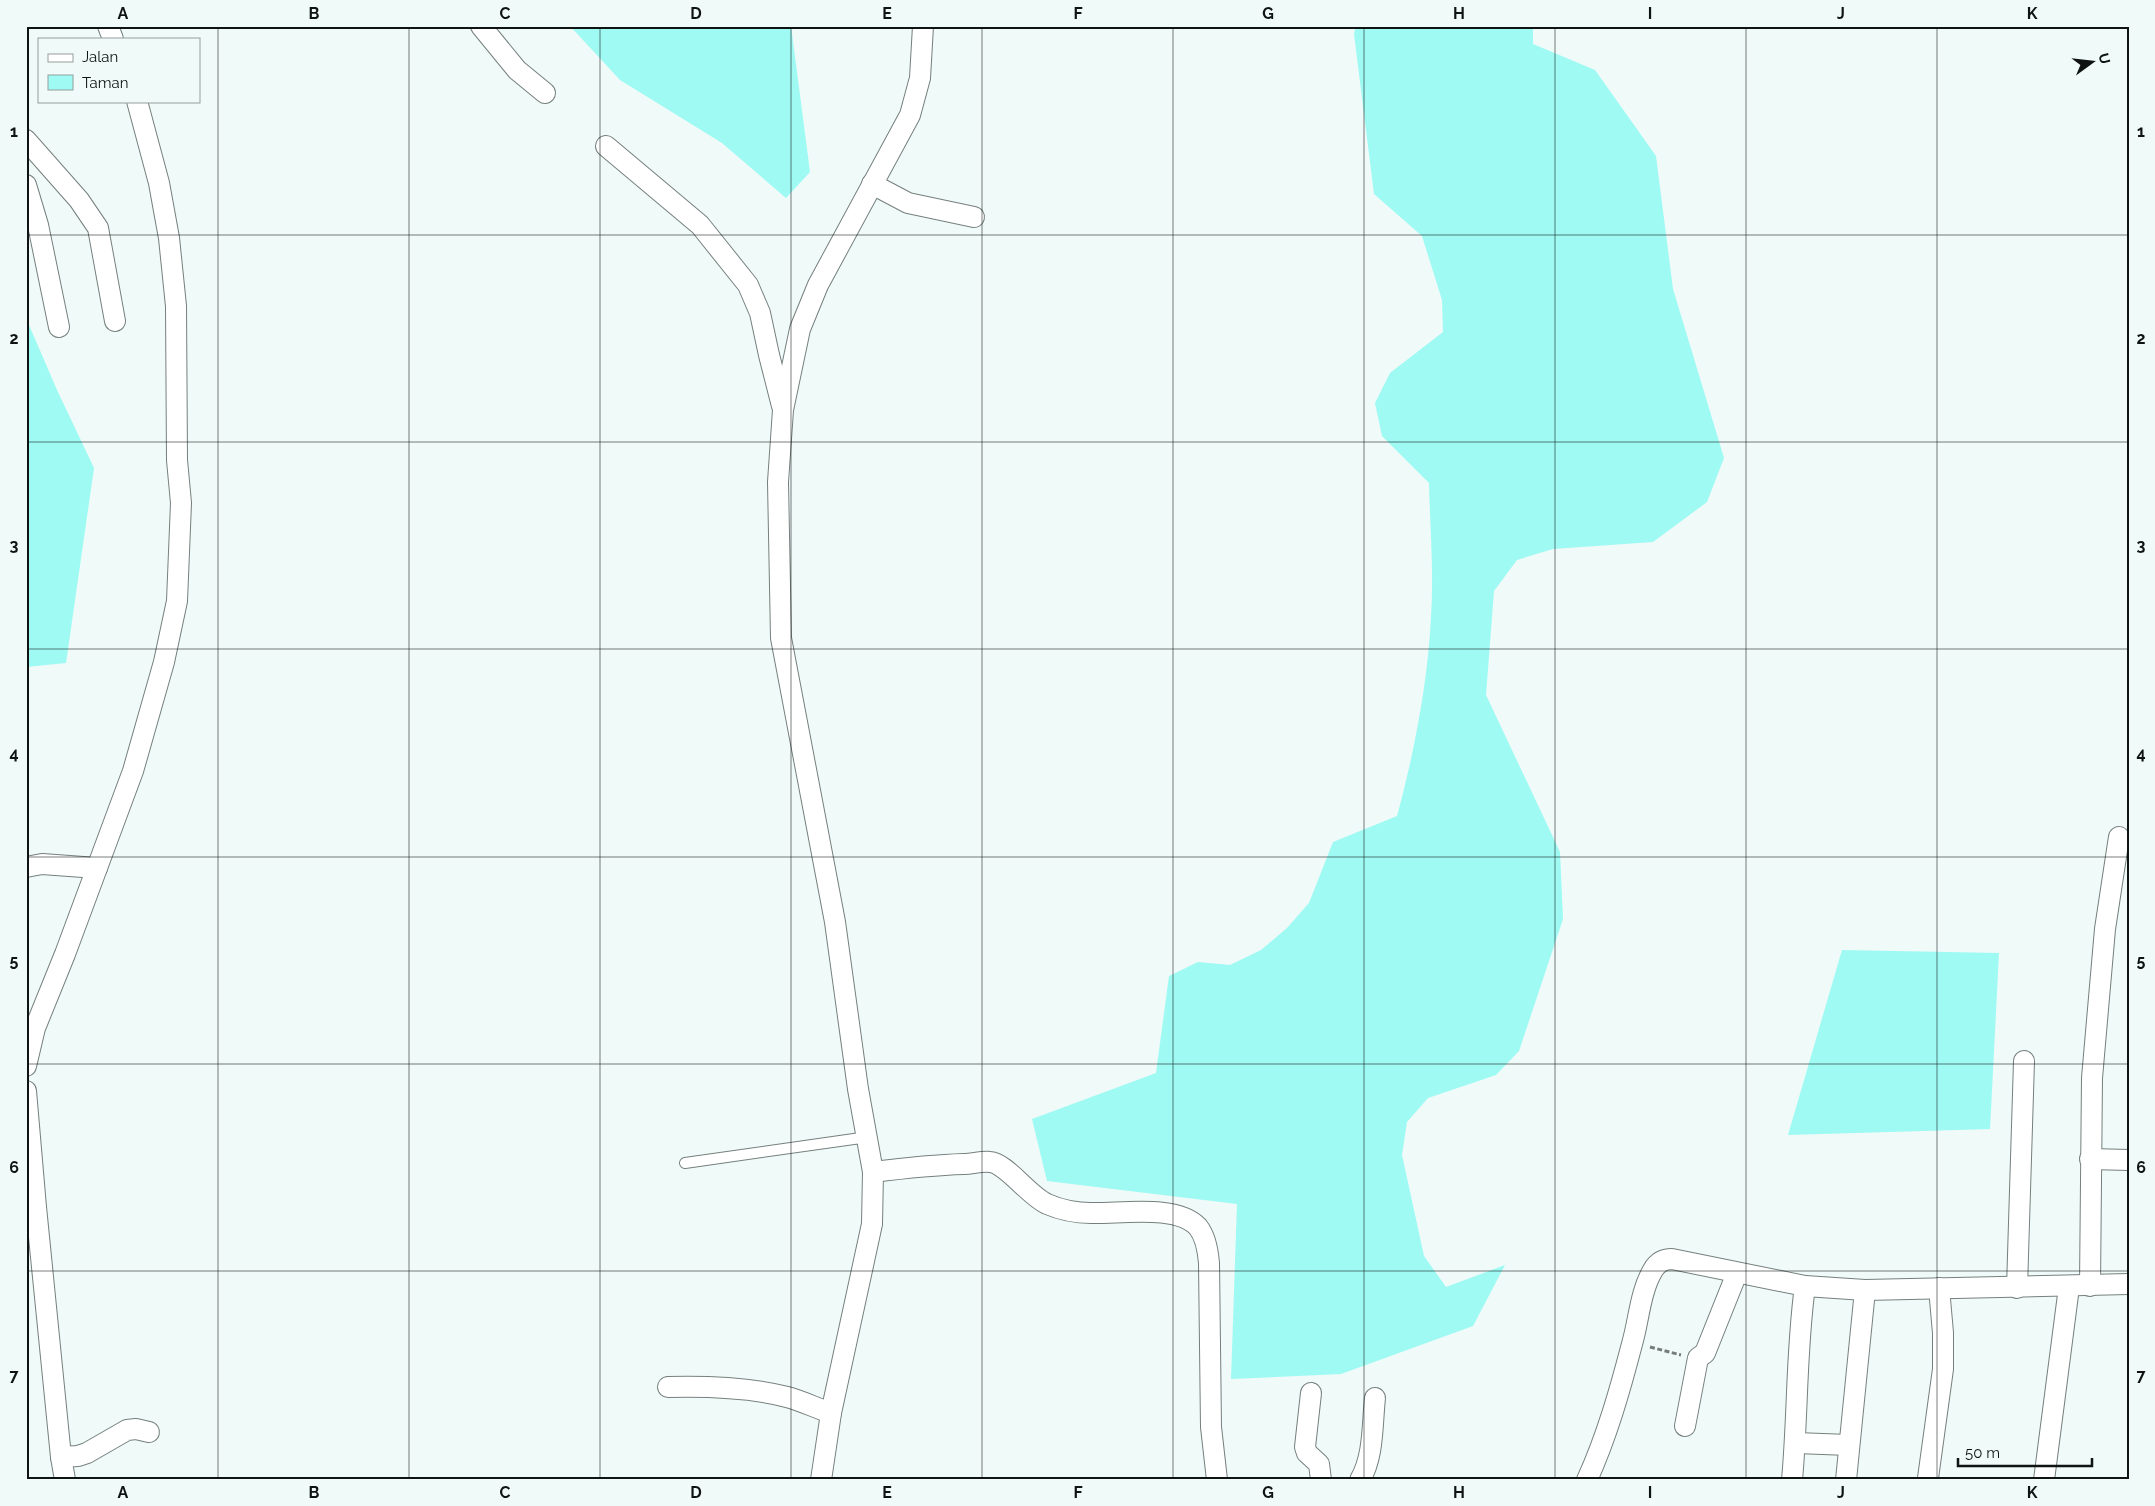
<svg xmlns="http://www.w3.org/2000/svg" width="2155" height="1506" font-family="Raleway,sans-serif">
  <rect width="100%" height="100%" fill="#effaf9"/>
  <!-- green -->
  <g fill="#9efaf3">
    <polygon points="570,26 791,26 810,172 786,198 722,143 620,80"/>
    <path d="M 1356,26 L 1533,26 L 1533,44 L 1595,70 L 1656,156 L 1673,289 L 1724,458 L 1707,502 L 1653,542 L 1553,549 L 1517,560 L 1494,591 L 1486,695 L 1560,852 L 1563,919 L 1519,1051 L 1496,1075 L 1428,1098 L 1407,1122 L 1402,1155 L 1424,1256 L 1446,1287 L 1505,1265 L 1473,1326 L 1341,1374 L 1231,1379 L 1237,1204 L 1047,1181 L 1032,1119 L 1156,1073 L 1169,976 L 1198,962 L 1230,965 L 1261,950 L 1287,928 L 1309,903 L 1333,842 L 1397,816 C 1414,754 1428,681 1431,617 C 1434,573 1430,527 1429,483 L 1382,436 L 1375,403 L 1390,373 L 1443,332 L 1442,300 L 1422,236 L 1374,194 L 1354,34 Z"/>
    <polygon points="26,318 57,390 94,468 66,663 26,667"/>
    <polygon points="1842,950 1999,953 1990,1129 1788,1135"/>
  </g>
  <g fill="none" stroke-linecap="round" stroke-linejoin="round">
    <defs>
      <polyline id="lane" points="685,1163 868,1137"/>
      <g id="street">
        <polyline points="108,26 113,39"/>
        <polyline points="481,26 517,70 545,93"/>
        <polyline points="26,140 79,200 98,228 115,321"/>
        <polyline points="606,146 700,225 748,285 760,313 769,355 782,406"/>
        <polyline points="872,184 908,203 974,217"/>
        <polyline points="26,185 38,225 59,327"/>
        <polyline points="26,867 42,864 97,868"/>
        <polyline points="26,1066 35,1028 65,954 133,771 164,662 177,601 181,503 177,460 176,306 169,238 159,183 137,101"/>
        <polyline points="26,1091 36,1207 61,1457 65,1480"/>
        <polyline points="2090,1159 2129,1160"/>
        <path d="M 873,1172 C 905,1168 932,1165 964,1164 C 972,1164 982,1161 990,1162 C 1006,1163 1028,1195 1047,1204 C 1061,1210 1076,1213 1091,1213 C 1120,1214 1177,1204 1198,1227 C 1206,1237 1208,1251 1209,1263 L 1211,1427 L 1217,1480"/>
        <polyline points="2090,1286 2092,1078 2105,929 2119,837"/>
        <polyline points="2017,1288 2024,1061"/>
        <path d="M 668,1387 C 708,1386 749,1387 787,1397 C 802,1401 816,1408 831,1413"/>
        <polyline points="1311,1393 1305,1447 1307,1453 1319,1464 1321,1480"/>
        <polyline points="1685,1426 1698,1358 1705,1353 1737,1273"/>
        <polyline points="1796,1443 1849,1445"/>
        <polyline points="61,1457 78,1456 87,1453 127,1430 136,1429 149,1432"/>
        <polyline points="1928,1478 1943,1369 1943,1333 1939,1288"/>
        <polyline points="821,1480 831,1413 872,1224 873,1172 858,1089 835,922 781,638 778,482 783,410 800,329 818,285 910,115 920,78 923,26"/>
        <path d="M 1360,1480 C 1374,1456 1372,1425 1375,1398"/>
        <path d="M 1587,1480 C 1607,1436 1620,1390 1632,1344 C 1639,1320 1640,1292 1653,1270 C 1657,1263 1663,1259 1672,1259 L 1805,1286 L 1865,1290 L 2129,1284"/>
        <path d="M 1792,1480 C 1798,1415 1796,1351 1805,1286"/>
        <polyline points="1846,1480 1865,1290"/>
        <polyline points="2044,1480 2069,1287"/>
      </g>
    </defs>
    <!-- lane casing -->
    <use href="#lane" stroke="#75807e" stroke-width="12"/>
    <!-- street casing -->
    <use href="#street" stroke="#75807e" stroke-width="22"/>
    <!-- path -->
    <polyline stroke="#757c7b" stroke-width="3" stroke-dasharray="5 2.5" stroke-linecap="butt" points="1650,1347 1681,1355"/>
    <!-- lane -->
    <use href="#lane" stroke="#fff" stroke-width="10"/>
    <!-- street -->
    <use href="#street" stroke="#fff" stroke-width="20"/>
  </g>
  <!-- grid -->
  <path fill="none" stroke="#0f1312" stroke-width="1" stroke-opacity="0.55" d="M 218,26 L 218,1480M 409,26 L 409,1480M 600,26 L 600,1480M 791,26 L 791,1480M 982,26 L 982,1480M 1173,26 L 1173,1480M 1364,26 L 1364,1480M 1555,26 L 1555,1480M 1746,26 L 1746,1480M 1937,26 L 1937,1480M 26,235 L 2129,235M 26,442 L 2129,442M 26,649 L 2129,649M 26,857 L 2129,857M 26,1064 L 2129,1064M 26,1271 L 2129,1271"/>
  <!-- border -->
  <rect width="2155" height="1506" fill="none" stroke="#effaf9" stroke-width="55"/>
  <!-- legend -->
  <rect x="38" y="38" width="162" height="65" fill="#effaf9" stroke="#959e9d"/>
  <rect x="48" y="54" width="25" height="8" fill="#ffffff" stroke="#959e9d"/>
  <text x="82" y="62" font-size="15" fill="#0f1312">Jalan</text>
  <rect x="48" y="75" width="25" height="15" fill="#9efaf3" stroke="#959e9d"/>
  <text x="82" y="88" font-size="15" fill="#0f1312">Taman</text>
  <!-- north arrow -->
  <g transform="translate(2092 62) rotate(75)" stroke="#effaf9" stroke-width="4" paint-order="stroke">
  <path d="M0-4L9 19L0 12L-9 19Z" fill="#0f1312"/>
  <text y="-8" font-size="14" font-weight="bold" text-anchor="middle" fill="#0f1312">U</text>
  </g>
  <!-- scale -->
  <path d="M1958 1458v8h134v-8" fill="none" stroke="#0f1312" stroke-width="2.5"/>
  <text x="1965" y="1458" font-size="15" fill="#0f1312" stroke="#effaf9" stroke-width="4" paint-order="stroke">50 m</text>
  <rect x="28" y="28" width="2100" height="1450" fill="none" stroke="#0f1312" stroke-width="2"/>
  <g font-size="16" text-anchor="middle" font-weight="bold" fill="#0f1312">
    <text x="123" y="19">A</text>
    <text x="314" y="19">B</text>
    <text x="505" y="19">C</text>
    <text x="696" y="19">D</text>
    <text x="887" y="19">E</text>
    <text x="1078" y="19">F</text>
    <text x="1268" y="19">G</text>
    <text x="1459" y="19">H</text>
    <text x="1650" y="19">I</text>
    <text x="1841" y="19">J</text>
    <text x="2032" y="19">K</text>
    <text x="14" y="137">1</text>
    <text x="2141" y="137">1</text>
    <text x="14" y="344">2</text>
    <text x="2141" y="344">2</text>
    <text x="14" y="551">3</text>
    <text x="2141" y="551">3</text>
    <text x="14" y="759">4</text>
    <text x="2141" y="759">4</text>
    <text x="14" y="966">5</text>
    <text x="2141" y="966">5</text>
    <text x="14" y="1173">6</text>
    <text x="2141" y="1173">6</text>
    <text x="14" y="1381">7</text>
    <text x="2141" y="1381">7</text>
    <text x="123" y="1498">A</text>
    <text x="314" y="1498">B</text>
    <text x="505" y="1498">C</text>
    <text x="696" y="1498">D</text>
    <text x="887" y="1498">E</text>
    <text x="1078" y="1498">F</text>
    <text x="1268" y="1498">G</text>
    <text x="1459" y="1498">H</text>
    <text x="1650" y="1498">I</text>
    <text x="1841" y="1498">J</text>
    <text x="2032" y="1498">K</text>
  </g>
</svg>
